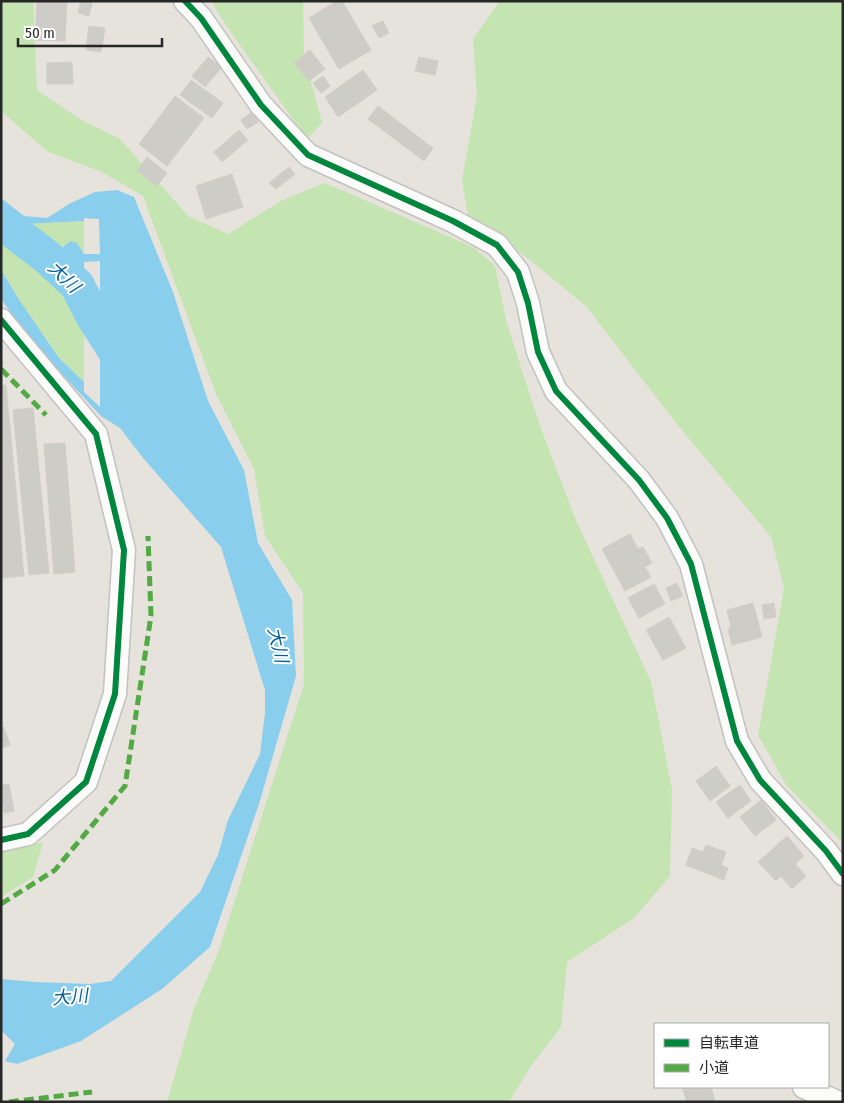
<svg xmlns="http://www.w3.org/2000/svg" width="844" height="1103" font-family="'Fira Sans Condensed','Noto Sans JP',sans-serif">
  <rect width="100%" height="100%" fill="#e6e2dc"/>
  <!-- green -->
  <g fill="#c4e4b2">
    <polygon points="1,1 33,1 37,90 83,121 120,139 188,216 228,234 281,201 325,183 473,247 495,266 507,324 540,426 575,518 651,682 672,789 670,876 634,918 567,962 561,1027 531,1066 509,1102 167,1102 194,1009 219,950 304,684 303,593 265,536 254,469 216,394 143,196 100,171 48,152 1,111"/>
    <polygon points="211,1 303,1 304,55 322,123 307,139 225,24"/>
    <polygon points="500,1 843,1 843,843 787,786 758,735 784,588 771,537 676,423 586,306 525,256 468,216 462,180 477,96 473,39"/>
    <polygon points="84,221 84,254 77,243 64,245 57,251 49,249 37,237 25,234 9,222 23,224"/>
    <polygon points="1,235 41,262 84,276 84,382 59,358 20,301 1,270"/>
    <polygon points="43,842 33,877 1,897 1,852"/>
  </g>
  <!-- water -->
  <path fill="#8aceed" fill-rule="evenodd" d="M 117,190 L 134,197 L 173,292 L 208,401 L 244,470 L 258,543 L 292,600 L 296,676 L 259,804 L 210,947 L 162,989 L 81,1041 L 17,1064 L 5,1061 L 15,1044 L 4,1033 L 1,1032 L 1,979 L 35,982 L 90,984 L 111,981 L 200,892 L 218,855 L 228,820 L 260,754 L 265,713 L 265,690 L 221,547 L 143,458 L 120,428 L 101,416 L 32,342 L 1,299 L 1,270 L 20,301 L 59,358 L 84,382 L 84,392 L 100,407 L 100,261 L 84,262 L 84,276 L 41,262 L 1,235 L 1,198 L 24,216 L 47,218 L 69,204 L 95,192 ZM 84,218 L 99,219 L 100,254 L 84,254 L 77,243 L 71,241 L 57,251 L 50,249 L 37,237 L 25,234 L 10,222 L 23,224 L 84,221 Z"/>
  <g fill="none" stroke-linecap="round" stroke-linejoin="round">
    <!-- river -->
    <polyline stroke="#8aceed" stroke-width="35" points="1,222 47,257 77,285 93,316 126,368"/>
  </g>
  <!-- building -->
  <g fill="#ceccc7" stroke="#d1cdc8">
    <polygon points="37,1 67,1 65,41 35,40"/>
    <polygon points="81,1 92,3 89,16 78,13"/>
    <polygon points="337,1 342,1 371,50 339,69 309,18"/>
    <polygon points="383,21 389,33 379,38 372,26"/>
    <polygon points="89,26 105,28 101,52 86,50"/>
    <polygon points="310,50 325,69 309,81 294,63"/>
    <polygon points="208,57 222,67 205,87 192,76"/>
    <polygon points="419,57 438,61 435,75 415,71"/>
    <polygon points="72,62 73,84 47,84 47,63"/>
    <polygon points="363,70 377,90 338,117 325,97"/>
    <polygon points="323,76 330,86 321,93 313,83"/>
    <polygon points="191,80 223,103 212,118 180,95"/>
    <polygon points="175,96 204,118 167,166 139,144"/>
    <polygon points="378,106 433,148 424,161 368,119"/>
    <polygon points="252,112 258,122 247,129 241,120"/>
    <polygon points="239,130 248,140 222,162 214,152"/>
    <polygon points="147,157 167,173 157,186 137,171"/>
    <polygon points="289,167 295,174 276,189 269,183"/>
    <polygon points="232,174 243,207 206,219 196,186"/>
    <polygon points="1,385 6,385 24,576 2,578"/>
    <polygon points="33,408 49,573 29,575 13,410"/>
    <polygon points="65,443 75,572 54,574 44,444"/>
    <polygon points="630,534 638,549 643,547 652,563 645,567 651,577 625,591 602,549"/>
    <polygon points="677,583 683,596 671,601 666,588"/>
    <polygon points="654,584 665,604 639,618 628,598"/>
    <polygon points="753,603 762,637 732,645 728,629 731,627 727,610"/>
    <polygon points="774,603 776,617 764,619 762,605"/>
    <polygon points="669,617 686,648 663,660 646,630"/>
    <polygon points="1,726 3,726 10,745 1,748"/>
    <polygon points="716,766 730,786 710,801 696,781"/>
    <polygon points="9,784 14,811 4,813 1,785"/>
    <polygon points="740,785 751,801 728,818 716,802"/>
    <polygon points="761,800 776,820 755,836 740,817"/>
    <polygon points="787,836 804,856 795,864 806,876 792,889 781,876 776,881 758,862"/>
    <polygon points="706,845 726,852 721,865 728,868 724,880 686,865 692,848 703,852"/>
    <polygon points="682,1087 711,1087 715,1102 687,1102"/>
  </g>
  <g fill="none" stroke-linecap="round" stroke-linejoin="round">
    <defs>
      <g id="minor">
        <polyline points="185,1 201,18 261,105 308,155 453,221 497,245 518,272 528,303 538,352 556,391 639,480 667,518 691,564 737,741 760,780 826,851 843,874"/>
        <polyline points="1,320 96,434 124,550 115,694 86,782 28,834 1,840"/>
        <polyline points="804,1087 837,1102"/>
      </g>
    </defs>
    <!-- minor casing -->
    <use href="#minor" stroke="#c3c1c2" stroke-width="25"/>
    <!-- minor -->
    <use href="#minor" stroke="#fbfbfa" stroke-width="22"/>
    <!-- quiet -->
    <g stroke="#53aa44" stroke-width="5" stroke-dasharray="10 5" stroke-linecap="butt">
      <polyline points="1,369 46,415"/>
      <polyline points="1,904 55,870 125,786 151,616 148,536"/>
      <polyline points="9,1102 92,1092"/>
    </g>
    <defs>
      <g id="cycleway">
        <polyline points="185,1 201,18 261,105 308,155 453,221 497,245 518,272 528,303 538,352 556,391 639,480 667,518 691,564 737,741 760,780 826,851 843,874"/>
        <polyline points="1,320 96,434 124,550 115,694 86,782 28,834 1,840"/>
      </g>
    </defs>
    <!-- cycleway casing -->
    <use href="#cycleway" stroke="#fff" stroke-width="9"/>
    <!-- cycleway -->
    <use href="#cycleway" stroke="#00873e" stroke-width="6"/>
  </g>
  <g text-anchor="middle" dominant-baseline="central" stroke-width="4" stroke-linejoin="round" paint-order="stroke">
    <!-- water labels -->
    <g font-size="18" font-style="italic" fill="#06609b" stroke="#fff">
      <text transform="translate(64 277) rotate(44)">大川</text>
      <text transform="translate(278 645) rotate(77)">大川</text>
      <text transform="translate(70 997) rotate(-5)">大川</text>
    </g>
  </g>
  <!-- border -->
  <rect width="844" height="1103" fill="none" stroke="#272727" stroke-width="5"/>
  <!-- legend -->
  <rect x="654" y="1023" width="175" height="65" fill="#ffffff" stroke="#a9a9a9"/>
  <rect x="664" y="1039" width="25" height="8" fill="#00873e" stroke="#a9a9a9"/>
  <text x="699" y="1048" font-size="15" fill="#272727">自転車道</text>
  <rect x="664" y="1064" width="25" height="8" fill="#53aa44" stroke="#a9a9a9"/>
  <text x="699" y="1073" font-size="15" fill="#272727">小道</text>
  <!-- scale -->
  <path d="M18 38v8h144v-8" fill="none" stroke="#272727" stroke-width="2.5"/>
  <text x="25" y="38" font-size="15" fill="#272727" stroke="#ffffff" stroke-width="4" paint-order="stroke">50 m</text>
</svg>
